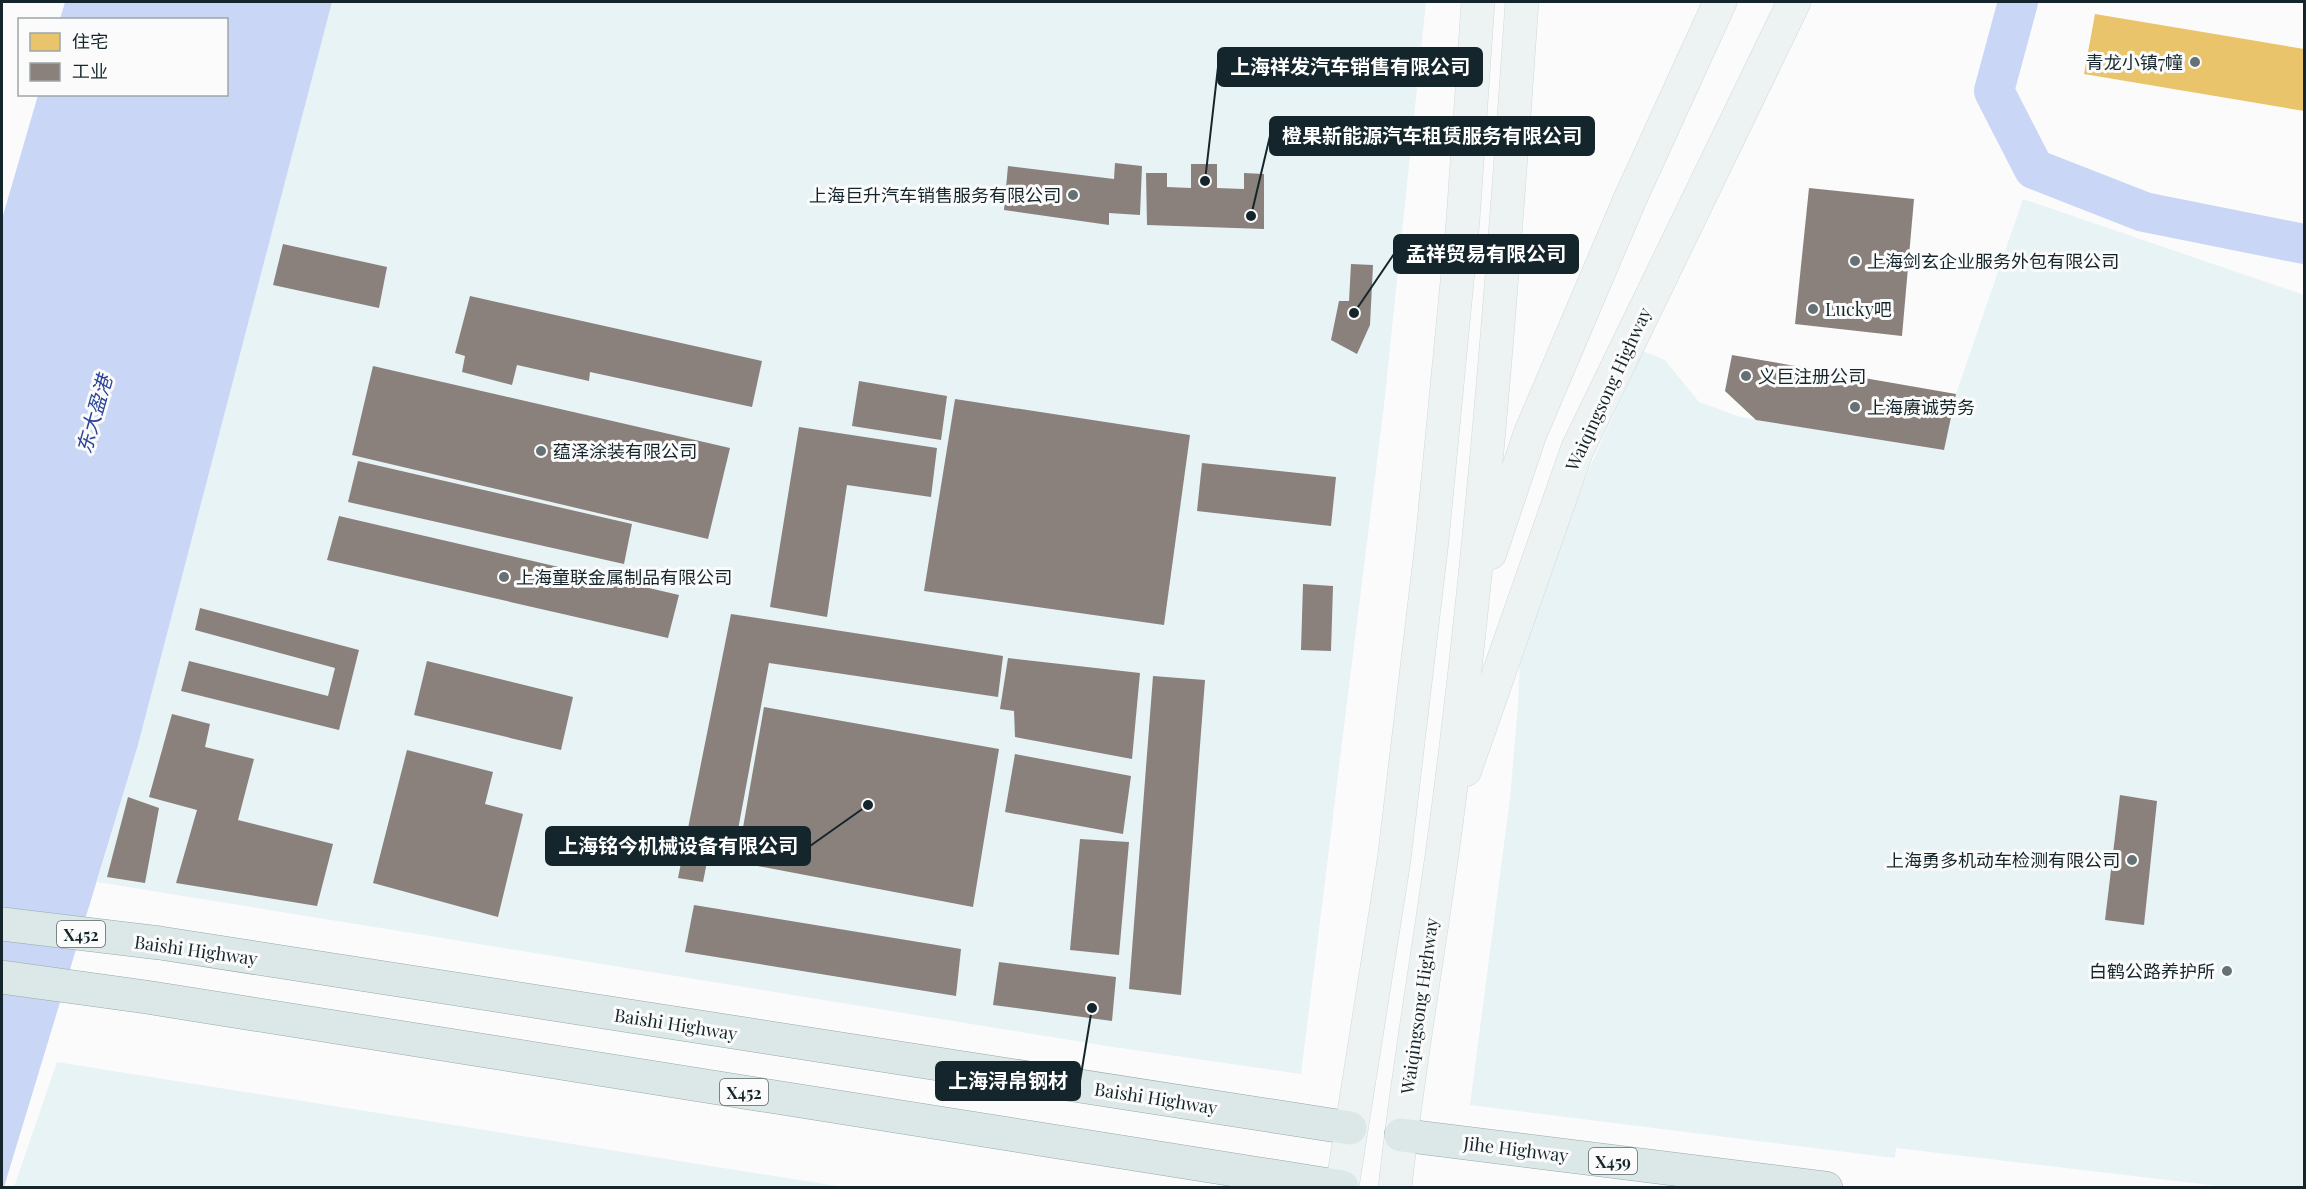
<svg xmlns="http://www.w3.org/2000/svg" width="2306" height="1189" font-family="'Playfair Display','Noto Sans SC',serif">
  <rect width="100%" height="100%" fill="#fbfbfb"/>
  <!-- built -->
  <g fill="#e8f3f6">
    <polygon points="332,2 1426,2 1384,405 1301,1074 1113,1047 97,882 138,745"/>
    <polygon points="2023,199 2304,295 2304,1187 2227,1187 1896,1148 1895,1158 1470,1105 1510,798 1518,704 1520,656 1587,473 1643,351 1665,360 1699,402 1740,417 1943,450 1956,394"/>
    <polygon points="57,1062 843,1187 14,1187"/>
  </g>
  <!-- water -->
  <polygon fill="#c9d6f5" points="65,2 332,2 138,745 4,1187 2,1188 2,219 38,95 226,94 226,20 60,19"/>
  <!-- homes -->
  <polygon fill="#e9c46a" points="2095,14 2304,49 2304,111 2084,74"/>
  <!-- industry -->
  <g fill="#8a817c">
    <polygon points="1115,163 1142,166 1140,215 1109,213 1109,225 1004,210 1008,166 1114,179"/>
    <polygon points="1191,164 1217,164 1217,188 1244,189 1244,173 1264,174 1264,229 1147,225 1146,173 1167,173 1167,187 1191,188"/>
    <polygon points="1809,188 1914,199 1902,336 1795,324"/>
    <polygon points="283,244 387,267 379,308 273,285"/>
    <polygon points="1351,264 1373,265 1370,325 1357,354 1331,340 1339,301 1349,301"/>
    <polygon points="470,296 762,361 752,407 590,372 589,381 517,365 512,385 462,372 465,356 455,353"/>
    <polygon points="1732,355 1956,394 1944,450 1756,420 1725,391"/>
    <polygon points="373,366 730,448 708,539 352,455"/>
    <polygon points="859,381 947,396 941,440 852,426"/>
    <polygon points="955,399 1190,435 1164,625 924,591"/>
    <polygon points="799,427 937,448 931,497 847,485 827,617 770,607"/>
    <polygon points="358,461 632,524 624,564 348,502"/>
    <polygon points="1202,463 1336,477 1331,526 1197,511"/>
    <polygon points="339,516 679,595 668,638 327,560"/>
    <polygon points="1303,584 1333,586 1331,651 1301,650"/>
    <polygon points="200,608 359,650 339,730 181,691 189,661 328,696 335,668 195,630"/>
    <polygon points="731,614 1003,656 998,697 769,663 732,862 708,857 703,882 678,878"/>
    <polygon points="1008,658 1140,673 1132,759 1015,737 1014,711 1000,709"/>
    <polygon points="427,661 573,697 561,750 414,715"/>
    <polygon points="1153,676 1205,680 1181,995 1129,989"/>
    <polygon points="764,707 999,749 973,907 737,862"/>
    <polygon points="172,714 210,724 205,747 254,759 238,820 333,844 317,906 176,883 197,810 149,797"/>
    <polygon points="407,750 493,772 485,804 523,814 498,917 373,883"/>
    <polygon points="1015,754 1131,776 1123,834 1005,812"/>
    <polygon points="2120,795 2157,801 2144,925 2105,920"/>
    <polygon points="128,797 159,808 145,883 107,877"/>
    <polygon points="1080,839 1129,842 1119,955 1070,950"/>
    <polygon points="694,905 961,949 956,996 685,952"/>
    <polygon points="999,962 1116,977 1112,1021 993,1005"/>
  </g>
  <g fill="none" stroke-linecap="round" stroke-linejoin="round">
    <!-- canal -->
    <polyline stroke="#c9d6f5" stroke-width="40" points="2018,2 1994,91 2034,169 2144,212 2304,244"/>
    <defs>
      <g id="secondary">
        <polyline points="1490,553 1530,434 1630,199 1720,2"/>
        <polyline points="1465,770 1577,450 1794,2"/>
        <polyline points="1342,1188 1394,860 1432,541 1463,220 1478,2"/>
        <path d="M 1395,1188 C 1408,1066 1430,946 1446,825 C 1482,552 1503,277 1522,2"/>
      </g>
      <g id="primary">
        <polyline points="2,924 160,943 1350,1128"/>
        <polyline points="2,977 146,997 1342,1187"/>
        <polyline points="1401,1135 1826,1188"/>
      </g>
    </defs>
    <!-- secondary casing -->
    <use href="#secondary" stroke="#d0d9db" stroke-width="34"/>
    <!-- primary casing -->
    <use href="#primary" stroke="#94aaa9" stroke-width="34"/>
    <!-- secondary -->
    <use href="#secondary" stroke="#edf3f2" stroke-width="33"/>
    <!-- primary -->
    <use href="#primary" stroke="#dce7e7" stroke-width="33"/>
  </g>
  <!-- markers -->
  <g fill="#657174" stroke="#fbfbfb" stroke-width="2">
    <circle cx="2195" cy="62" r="6"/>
    <circle cx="1073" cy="195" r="6"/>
    <circle cx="1855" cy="261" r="6"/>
    <circle cx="1813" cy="309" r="6"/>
    <circle cx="1746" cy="376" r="6"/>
    <circle cx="1855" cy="407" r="6"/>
    <circle cx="541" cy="451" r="6"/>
    <circle cx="504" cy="577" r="6"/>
    <circle cx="2132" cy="860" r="6"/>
    <circle cx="2227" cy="971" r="6"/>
  </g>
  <g text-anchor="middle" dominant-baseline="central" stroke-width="6" stroke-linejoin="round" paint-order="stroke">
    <!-- shield labels -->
    <g fill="#fbfbfb" stroke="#596669" stroke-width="1.5">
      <rect x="57" y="921" width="48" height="26" rx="4.5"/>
      <rect x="720" y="1079" width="48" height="26" rx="4.5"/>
      <rect x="1589" y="1148" width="48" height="26" rx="4.5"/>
    </g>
    <g font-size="16" font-weight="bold" fill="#14262b">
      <text x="81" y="934">X452</text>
      <text x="744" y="1092">X452</text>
      <text x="1613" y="1161">X459</text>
    </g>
    <!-- poi labels -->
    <g font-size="18" fill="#14262b" stroke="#fbfbfb" text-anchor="start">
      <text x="2183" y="62" text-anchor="end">青龙小镇7幢</text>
      <text x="1061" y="195" text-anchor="end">上海巨升汽车销售服务有限公司</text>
      <text x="1867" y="261">上海剑玄企业服务外包有限公司</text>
      <text x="1825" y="309">Lucky吧</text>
      <text x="1758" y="376">义巨注册公司</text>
      <text x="1867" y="407">上海赓诚劳务</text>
      <text x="553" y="451">蕴泽涂装有限公司</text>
      <text x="516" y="577">上海童联金属制品有限公司</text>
      <text x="2120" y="860" text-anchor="end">上海勇多机动车检测有限公司</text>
      <text x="2215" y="971" text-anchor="end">白鹤公路养护所</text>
    </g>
    <!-- street labels -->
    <g font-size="18" fill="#14262b" stroke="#fbfbfb">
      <text transform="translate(1608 389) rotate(-65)">Waiqingsong Highway</text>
      <text transform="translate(196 950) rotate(8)">Baishi Highway</text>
      <text transform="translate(1419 1006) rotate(-82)">Waiqingsong Highway</text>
      <text transform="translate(676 1024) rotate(9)">Baishi Highway</text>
      <text transform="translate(1156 1098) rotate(9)">Baishi Highway</text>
      <text transform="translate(1516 1149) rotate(7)">Jihe Highway</text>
    </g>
    <!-- water labels -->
    <g font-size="20" font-style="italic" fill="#2a4598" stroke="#fbfbfb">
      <text transform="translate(93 414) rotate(-74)">东大盈港</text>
    </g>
  </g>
  <!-- callouts -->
  <path fill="none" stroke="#14262b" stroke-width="2" d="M1205 181L1218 67M1251 216L1270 136M1354 313L1394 254M868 805L810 846M1092 1008L1080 1081"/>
  <g fill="#14262b" stroke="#fbfbfb" stroke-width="2">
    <circle cx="1205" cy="181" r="6"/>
    <circle cx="1251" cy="216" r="6"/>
    <circle cx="1354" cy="313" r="6"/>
    <circle cx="868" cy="805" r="6"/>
    <circle cx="1092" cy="1008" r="6"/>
  </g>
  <g fill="#14262b" stroke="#14262b" stroke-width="2">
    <rect x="1218" y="48" width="264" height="38" rx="6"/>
    <rect x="1270" y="117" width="324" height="38" rx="6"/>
    <rect x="1394" y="235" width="184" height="38" rx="6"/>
    <rect x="546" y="827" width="264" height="38" rx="6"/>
    <rect x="936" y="1062" width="144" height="38" rx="6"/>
  </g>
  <g font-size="20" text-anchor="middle" font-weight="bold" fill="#fff">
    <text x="1350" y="74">上海祥发汽车销售有限公司</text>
    <text x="1432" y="143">橙果新能源汽车租赁服务有限公司</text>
    <text x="1486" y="261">孟祥贸易有限公司</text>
    <text x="678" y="853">上海铭今机械设备有限公司</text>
    <text x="1008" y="1088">上海浔帛钢材</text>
  </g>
  <!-- border -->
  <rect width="2306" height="1189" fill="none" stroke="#14262b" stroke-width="6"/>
  <!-- legend -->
  <rect x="18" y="18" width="210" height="78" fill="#fbfbfb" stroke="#9fa6a8" stroke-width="1.5"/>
  <rect x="30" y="33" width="30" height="18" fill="#e9c46a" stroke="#9fa6a8" stroke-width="1.5"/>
  <text x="72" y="48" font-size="18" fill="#14262b">住宅</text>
  <rect x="30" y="63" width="30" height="18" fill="#8a817c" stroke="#9fa6a8" stroke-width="1.5"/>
  <text x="72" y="78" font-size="18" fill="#14262b">工业</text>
</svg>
